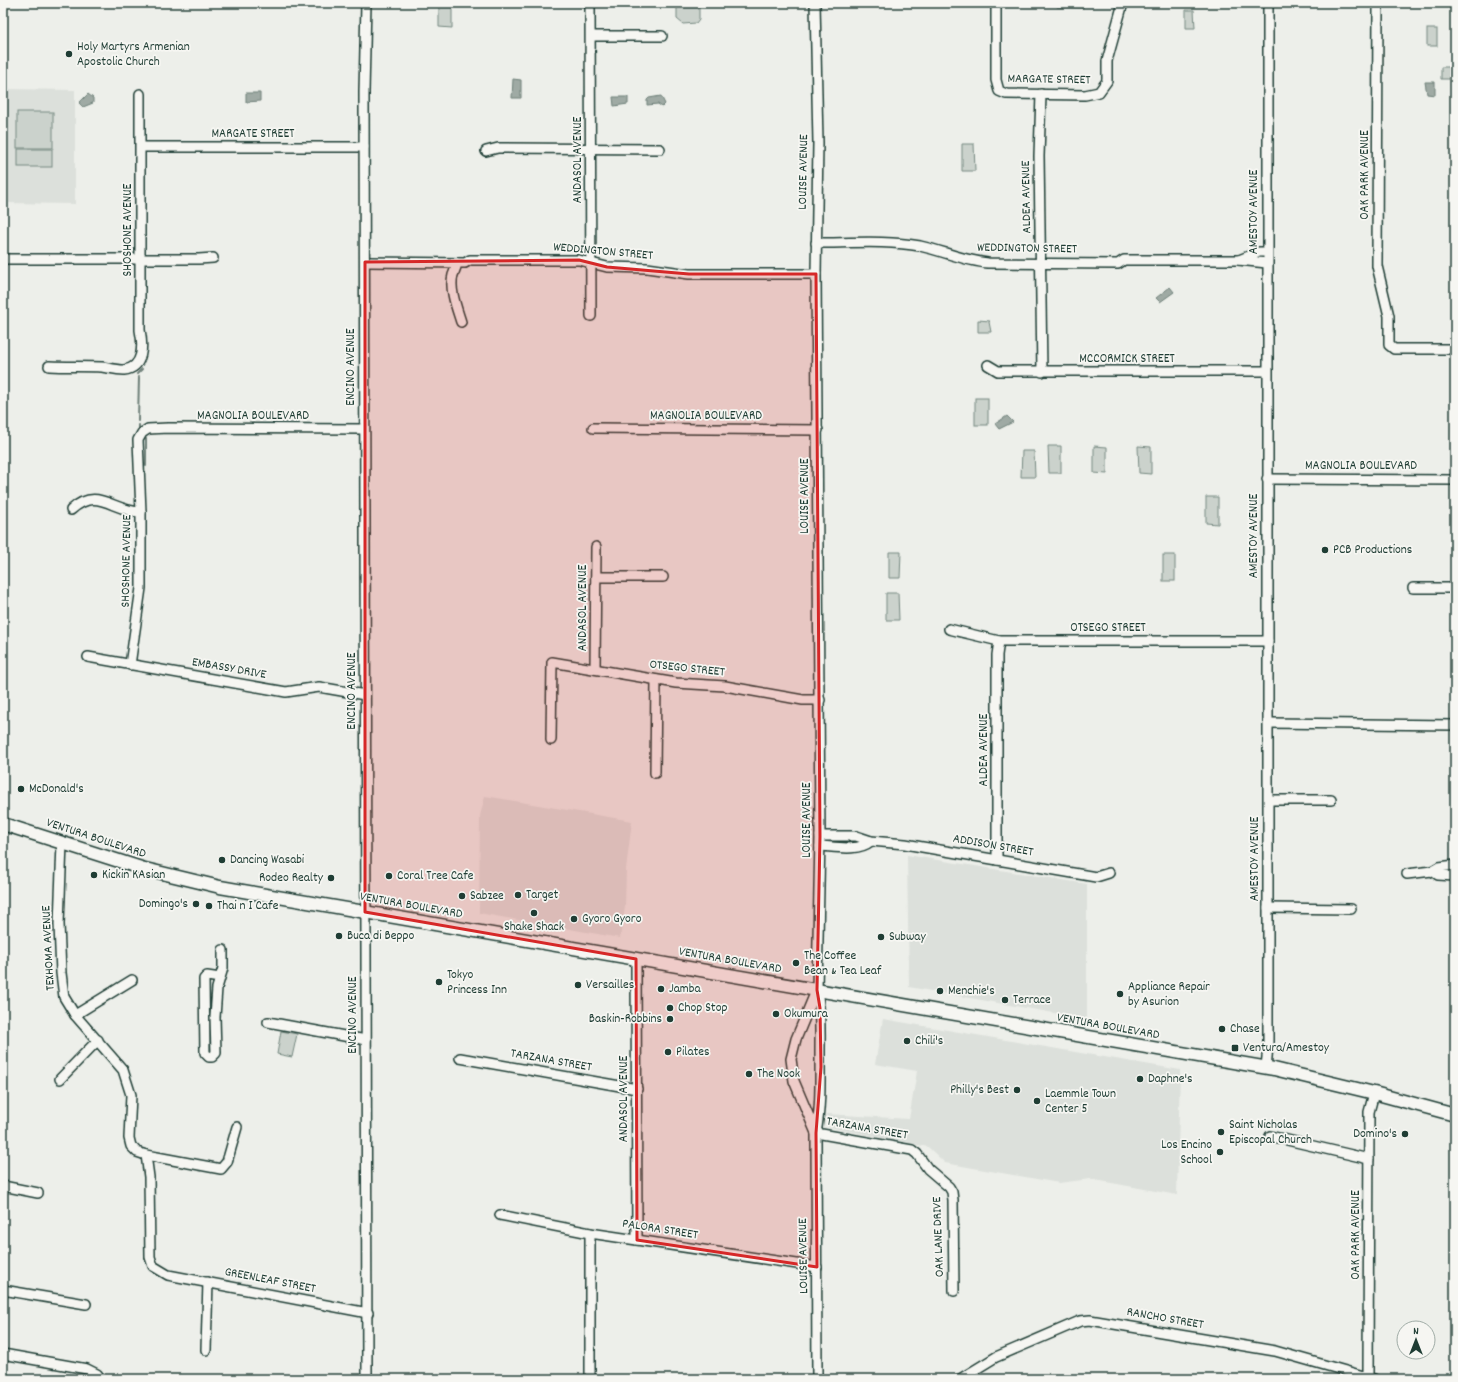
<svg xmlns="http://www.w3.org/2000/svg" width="1458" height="1382" font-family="Dekko,sans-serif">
  <rect width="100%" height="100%" fill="#edefea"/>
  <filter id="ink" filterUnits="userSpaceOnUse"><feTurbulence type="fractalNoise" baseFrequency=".025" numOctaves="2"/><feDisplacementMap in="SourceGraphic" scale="8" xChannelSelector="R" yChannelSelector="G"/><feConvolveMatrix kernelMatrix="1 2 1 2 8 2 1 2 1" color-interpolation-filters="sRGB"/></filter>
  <g filter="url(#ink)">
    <!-- built -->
    <g fill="#dce0db">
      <polygon points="3,89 75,90 75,204 3,203"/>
      <polygon points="485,796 632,821 626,869 625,907 620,938 479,913 480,816"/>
      <polygon points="907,855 1087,884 1087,1019 909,987"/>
      <polygon points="883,1019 1180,1070 1177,1195 1090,1179 1059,1183 945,1163 928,1147 828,1127 827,1114 909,1119 917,1071 875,1064"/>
    </g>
    <!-- green -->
    <g fill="#cbd2cc" stroke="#758880">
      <polygon points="439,3 452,3 452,28 439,27"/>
      <polygon points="677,3 699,3 699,19 696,23 683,24 677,19"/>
      <polygon points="1057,3 1083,3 1083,8 1057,7"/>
      <polygon points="1186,10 1194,10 1195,28 1186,28"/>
      <rect x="1427" y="29" width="10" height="17"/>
      <polygon points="1441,67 1450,67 1451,79 1441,79"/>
      <rect x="17" y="112" width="36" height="36"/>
      <polygon points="962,144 974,144 975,171 962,171"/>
      <rect x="18" y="149" width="34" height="18"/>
      <polygon points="978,320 990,321 989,322 991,332 978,332"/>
      <rect x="975" y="398" width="13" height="27"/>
      <polygon points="1048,446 1061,446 1061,473 1049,473"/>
      <polygon points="1094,446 1107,447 1107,474 1094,473"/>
      <polygon points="1138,446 1151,447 1151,474 1139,473"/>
      <polygon points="1022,451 1034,451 1035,477 1021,477"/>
      <polygon points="1206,497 1218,497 1218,524 1206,523"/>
      <polygon points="889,552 901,552 900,578 889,578"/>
      <rect x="1163" y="555" width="12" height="26"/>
      <polygon points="886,593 898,593 899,620 886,620"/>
      <polygon points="281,1031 297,1034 292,1057 277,1054"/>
    </g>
    <!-- water -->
    <g fill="#9faaa4" stroke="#6c7e77">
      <polygon points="513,79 521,80 521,98 512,98"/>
      <polygon points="1425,82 1435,82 1435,95 1427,94"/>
      <polygon points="246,93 260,93 260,101 246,102"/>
      <polygon points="88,94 93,98 93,103 83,107 79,103"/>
      <polygon points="661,96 665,104 662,107 658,104 647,105 647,100 649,98"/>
      <polygon points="613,97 628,97 628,104 614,106"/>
      <polygon points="1170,287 1174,292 1160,302 1156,298"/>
      <polygon points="1007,416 1013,422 999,429 995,424"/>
    </g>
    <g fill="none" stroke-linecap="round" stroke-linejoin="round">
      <!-- stream -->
      <g stroke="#6c7e77" stroke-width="2">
        <polyline points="137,374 142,369"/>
        <polyline points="138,421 139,377"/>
        <polyline points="139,425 139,431"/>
        <polyline points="143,436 146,439 146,466"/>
      </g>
      <defs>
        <g id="minor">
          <polyline points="366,3 364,92 367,1379"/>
          <polyline points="590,3 591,316"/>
          <path d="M 815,3 L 818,143 L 816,274 L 820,836 L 817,990 C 821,1011 820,1031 820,1052 C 820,1079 821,1106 816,1133 L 817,1379"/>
          <polyline points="996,3 996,80 999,91 1006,94 1085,95 1099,92 1107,81 1107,61 1123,3"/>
          <polyline points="1378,3 1377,266 1389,316 1389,345 1394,349 1455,349"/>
          <polyline points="591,36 662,36"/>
          <polyline points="1041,94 1039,156 1042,372"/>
          <polyline points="141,147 364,147"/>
          <polyline points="486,151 498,148 660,149"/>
          <path d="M 816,243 C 850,243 887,240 920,246 C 943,251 965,261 988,263 L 1118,264 L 1124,260 L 1238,260 L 1267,263"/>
          <polyline points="3,259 199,259 213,258"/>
          <polyline points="1239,260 1259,252 1267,252"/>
          <polyline points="365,262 465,263 470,260 579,260 607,267 647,268 689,274 816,274"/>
          <path d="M 457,263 C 456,268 455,270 453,275 C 449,289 457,309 461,322"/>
          <polyline points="988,365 998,371 1267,371"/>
          <path d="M 49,366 C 67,367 84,366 102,367 C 109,368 116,370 124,370 C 144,368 143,345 140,330 L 140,94"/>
          <polyline points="593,428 818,430"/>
          <polyline points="1267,479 1455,480"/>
          <path d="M 71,510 C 98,486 111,511 141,512"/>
          <polyline points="596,577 663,577"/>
          <polyline points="1413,588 1455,588"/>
          <polyline points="949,629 999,641 1268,641"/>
          <polyline points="88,657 286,692 319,687 365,695"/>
          <polyline points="130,665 141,588 141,512 138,440 142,433 148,429 168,428 364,429"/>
          <polyline points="595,669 596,547"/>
          <polyline points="1268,723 1455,725"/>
          <polyline points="551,740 552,662 676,683 725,686 803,700 820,700"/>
          <polyline points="655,773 656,680"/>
          <polyline points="1269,800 1331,800"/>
          <polyline points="820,836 856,836 871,841 905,844 1096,877 1109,873"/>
          <polyline points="62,843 59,924 61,973 64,997 75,1015 123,1070 131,1095 129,1138 131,1146 137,1152 146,1155 149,1177 150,1257 153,1266 168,1275 368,1313"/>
          <path d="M 820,846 C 836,847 858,852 871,841"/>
          <polyline points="997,860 997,655 999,641"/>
          <polyline points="1432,871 1438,875 1455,876"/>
          <polyline points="1407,874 1432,871 1439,867 1455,865"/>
          <polyline points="1268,908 1351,909"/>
          <polyline points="636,959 637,1240"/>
          <polyline points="220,978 207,976 204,979 205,1053 209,1057 212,1057 216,1053 215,1017 217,988 223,968 223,950"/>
          <polyline points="75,1015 132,980"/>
          <polyline points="268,1022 366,1040"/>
          <polyline points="460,1058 637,1089"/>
          <polyline points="1266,1068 1268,1046 1268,3"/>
          <polyline points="60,1079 98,1040"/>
          <polyline points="816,1133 912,1150 917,1154 928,1169 949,1187 952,1192 953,1200 954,1291"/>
          <polyline points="816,1133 794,1081 791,1059 796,1039 816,991"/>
          <polyline points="1270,1136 1369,1159"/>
          <polyline points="146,1155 221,1169 227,1162 237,1127"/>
          <polyline points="3,1186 38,1193"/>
          <polyline points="500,1215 590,1233 817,1267"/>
          <polyline points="3,1290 86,1304"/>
          <polyline points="206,1350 208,1282"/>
          <polyline points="3,1354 87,1369 97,1374 101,1379"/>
          <polyline points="1368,1377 1369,1112 1374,1093"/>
          <polyline points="590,1379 590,1233"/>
          <polyline points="960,1379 996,1357 1080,1321 1090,1320 1275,1351 1374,1379"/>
        </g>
        <polyline id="major" points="3,824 141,868 220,887 1274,1069 1374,1093 1455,1115"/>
      </defs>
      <!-- minor casing -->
      <use href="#minor" stroke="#1f3d34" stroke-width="12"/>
      <!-- major casing -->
      <use href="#major" stroke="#1f3d34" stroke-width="15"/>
      <!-- minor -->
      <use href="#minor" stroke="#f6f6f2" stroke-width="9"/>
      <!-- major -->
      <use href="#major" stroke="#f6f6f2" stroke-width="12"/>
    </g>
  </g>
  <!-- marked area -->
  <path fill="#d62828" fill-opacity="0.2" stroke="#d62828" stroke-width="3" stroke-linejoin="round" d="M 579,260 L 607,267 L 689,274 L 816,274 L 820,836 L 817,990 L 820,1008 L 821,1067 L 816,1133 L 817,1267 L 637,1240 L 636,959 L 365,912 L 365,262 Z"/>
  <!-- markers -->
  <g fill="#1f3d34" stroke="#f6f6f2" stroke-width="1.5">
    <circle cx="69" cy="54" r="4"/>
    <circle cx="1325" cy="550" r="4"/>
    <circle cx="21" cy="789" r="4"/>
    <circle cx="222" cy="860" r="4"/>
    <circle cx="94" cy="875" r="4"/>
    <circle cx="389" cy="876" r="4"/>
    <circle cx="331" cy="878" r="4"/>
    <circle cx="518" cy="895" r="4"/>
    <circle cx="462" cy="896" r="4"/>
    <circle cx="196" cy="904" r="4"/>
    <circle cx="209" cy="906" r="4"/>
    <circle cx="534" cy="913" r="4"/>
    <circle cx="574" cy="919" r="4"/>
    <circle cx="339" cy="936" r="4"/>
    <circle cx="881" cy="937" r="4"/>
    <circle cx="796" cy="963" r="4"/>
    <circle cx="439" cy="982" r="4"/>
    <circle cx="578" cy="985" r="4"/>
    <circle cx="661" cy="989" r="4"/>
    <circle cx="940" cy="991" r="4"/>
    <circle cx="1120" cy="994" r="4"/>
    <circle cx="1005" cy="1000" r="4"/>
    <circle cx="670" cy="1008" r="4"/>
    <circle cx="776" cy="1014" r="4"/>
    <circle cx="670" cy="1019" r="4"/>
    <circle cx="1222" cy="1029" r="4"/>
    <circle cx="907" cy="1041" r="4"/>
    <rect x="1231" y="1044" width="8" height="8" rx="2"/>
    <circle cx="668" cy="1052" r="4"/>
    <circle cx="749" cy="1074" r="4"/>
    <circle cx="1140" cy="1079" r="4"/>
    <circle cx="1017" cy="1090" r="4"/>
    <circle cx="1037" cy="1101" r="4"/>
    <circle cx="1221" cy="1132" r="4"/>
    <circle cx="1405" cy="1134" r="4"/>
    <circle cx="1220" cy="1152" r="4"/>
  </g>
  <g text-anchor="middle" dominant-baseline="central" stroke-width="3.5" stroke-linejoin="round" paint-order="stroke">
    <!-- poi labels -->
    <g font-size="13" fill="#1f3d34" stroke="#f6f6f2" text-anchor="start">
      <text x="77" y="47">Holy Martyrs Armenian<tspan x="77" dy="15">Apostolic Church</tspan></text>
      <text x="1333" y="550">PCB Productions</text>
      <text x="29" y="789">McDonald's</text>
      <text x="230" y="860">Dancing Wasabi</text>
      <text x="102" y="875">Kickin KAsian</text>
      <text x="397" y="876">Coral Tree Cafe</text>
      <text x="323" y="878" text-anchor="end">Rodeo Realty</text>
      <text x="526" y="895">Target</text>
      <text x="470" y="896">Sabzee</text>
      <text x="188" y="904" text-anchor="end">Domingo's</text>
      <text x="217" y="906">Thai n I Cafe</text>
      <text x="582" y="919">Gyoro Gyoro</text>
      <text x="534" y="927" text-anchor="middle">Shake Shack</text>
      <text x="347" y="936">Buca di Beppo</text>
      <text x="889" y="937">Subway</text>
      <text x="804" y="956">The Coffee<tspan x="804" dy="15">Bean &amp; Tea Leaf</tspan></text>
      <text x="447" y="975">Tokyo<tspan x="447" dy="15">Princess Inn</tspan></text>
      <text x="586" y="985">Versailles</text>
      <text x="1128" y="987">Appliance Repair<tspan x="1128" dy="15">by Asurion</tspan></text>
      <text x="669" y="989">Jamba</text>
      <text x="948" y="991">Menchie's</text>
      <text x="1013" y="1000">Terrace</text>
      <text x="678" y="1008">Chop Stop</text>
      <text x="784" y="1014">Okumura</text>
      <text x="662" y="1019" text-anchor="end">Baskin-Robbins</text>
      <text x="1230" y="1029">Chase</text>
      <text x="915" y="1041">Chili's</text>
      <text x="1243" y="1048">Ventura/Amestoy</text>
      <text x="676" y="1052">Pilates</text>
      <text x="757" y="1074">The Nook</text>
      <text x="1148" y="1079">Daphne's</text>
      <text x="1009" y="1090" text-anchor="end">Philly's Best</text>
      <text x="1045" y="1094">Laemmle Town<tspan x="1045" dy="15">Center 5</tspan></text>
      <text x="1229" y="1125">Saint Nicholas<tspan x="1229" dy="15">Episcopal Church</tspan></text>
      <text x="1397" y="1134" text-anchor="end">Domino's</text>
      <text x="1212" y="1145" text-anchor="end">Los Encino<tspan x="1212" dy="15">School</tspan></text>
    </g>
    <!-- street labels -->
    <g font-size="13" fill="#1f3d34" stroke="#f6f6f2">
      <text transform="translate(1049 80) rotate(1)">MARGATE STREET</text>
      <text x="253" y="134">MARGATE STREET</text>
      <text transform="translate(578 160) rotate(-90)">ANDASOL AVENUE</text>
      <text transform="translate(804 172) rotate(-89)">LOUISE AVENUE</text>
      <text transform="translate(1365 175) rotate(-90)">OAK PARK AVENUE</text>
      <text transform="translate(1027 197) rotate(-91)">ALDEA AVENUE</text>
      <text transform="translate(1254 212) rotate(-90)">AMESTOY AVENUE</text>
      <text transform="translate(128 230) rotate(-90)">SHOSHONE AVENUE</text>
      <text transform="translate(1027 249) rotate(1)">WEDDINGTON STREET</text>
      <text transform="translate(603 252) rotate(5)">WEDDINGTON STREET</text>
      <text x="1127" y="359">MCCORMICK STREET</text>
      <text transform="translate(351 367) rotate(-90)">ENCINO AVENUE</text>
      <text x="253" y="416">MAGNOLIA BOULEVARD</text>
      <text x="706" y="416">MAGNOLIA BOULEVARD</text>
      <text x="1361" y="466">MAGNOLIA BOULEVARD</text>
      <text transform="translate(805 496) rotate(-90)">LOUISE AVENUE</text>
      <text transform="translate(1254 536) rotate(-90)">AMESTOY AVENUE</text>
      <text transform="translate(127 561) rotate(-89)">SHOSHONE AVENUE</text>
      <text transform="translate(583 608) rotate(-90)">ANDASOL AVENUE</text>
      <text x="1108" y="628">OTSEGO STREET</text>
      <text transform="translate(229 669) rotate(10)">EMBASSY DRIVE</text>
      <text transform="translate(687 669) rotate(6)">OTSEGO STREET</text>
      <text transform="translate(352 691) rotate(-90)">ENCINO AVENUE</text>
      <text transform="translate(984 750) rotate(-90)">ALDEA AVENUE</text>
      <text transform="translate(807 820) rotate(-90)">LOUISE AVENUE</text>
      <text transform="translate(96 839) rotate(18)">VENTURA BOULEVARD</text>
      <text transform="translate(993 846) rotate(10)">ADDISON STREET</text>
      <text transform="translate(1255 859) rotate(-90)">AMESTOY AVENUE</text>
      <text transform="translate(411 906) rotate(10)">VENTURA BOULEVARD</text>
      <text transform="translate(49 948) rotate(-93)">TEXHOMA AVENUE</text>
      <text transform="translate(730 961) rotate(10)">VENTURA BOULEVARD</text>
      <text transform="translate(353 1015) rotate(-90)">ENCINO AVENUE</text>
      <text transform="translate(1108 1027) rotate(10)">VENTURA BOULEVARD</text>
      <text transform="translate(551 1061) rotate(10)">TARZANA STREET</text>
      <text transform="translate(624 1099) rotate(-90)">ANDASOL AVENUE</text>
      <text transform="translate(867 1129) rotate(10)">TARZANA STREET</text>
      <text transform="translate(660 1230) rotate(9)">PALORA STREET</text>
      <text transform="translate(1356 1235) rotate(-90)">OAK PARK AVENUE</text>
      <text transform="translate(939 1237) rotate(-92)">OAK LANE DRIVE</text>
      <text transform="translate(804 1256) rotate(-91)">LOUISE AVENUE</text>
      <text transform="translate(270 1281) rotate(11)">GREENLEAF STREET</text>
      <text transform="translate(1165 1319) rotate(10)">RANCHO STREET</text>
    </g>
  </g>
  <!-- margin -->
  <rect width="1458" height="1382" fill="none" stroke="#f6f6f2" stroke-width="16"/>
  <rect x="8" y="8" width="1442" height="1366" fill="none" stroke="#1f3d34" stroke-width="1.5" filter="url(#ink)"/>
  <!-- north arrow -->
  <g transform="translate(1416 1340)"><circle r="19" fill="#f6f6f2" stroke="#a0aca6"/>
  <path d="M0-3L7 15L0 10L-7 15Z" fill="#1f3d34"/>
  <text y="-6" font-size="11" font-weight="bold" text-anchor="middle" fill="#1f3d34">N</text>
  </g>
</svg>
